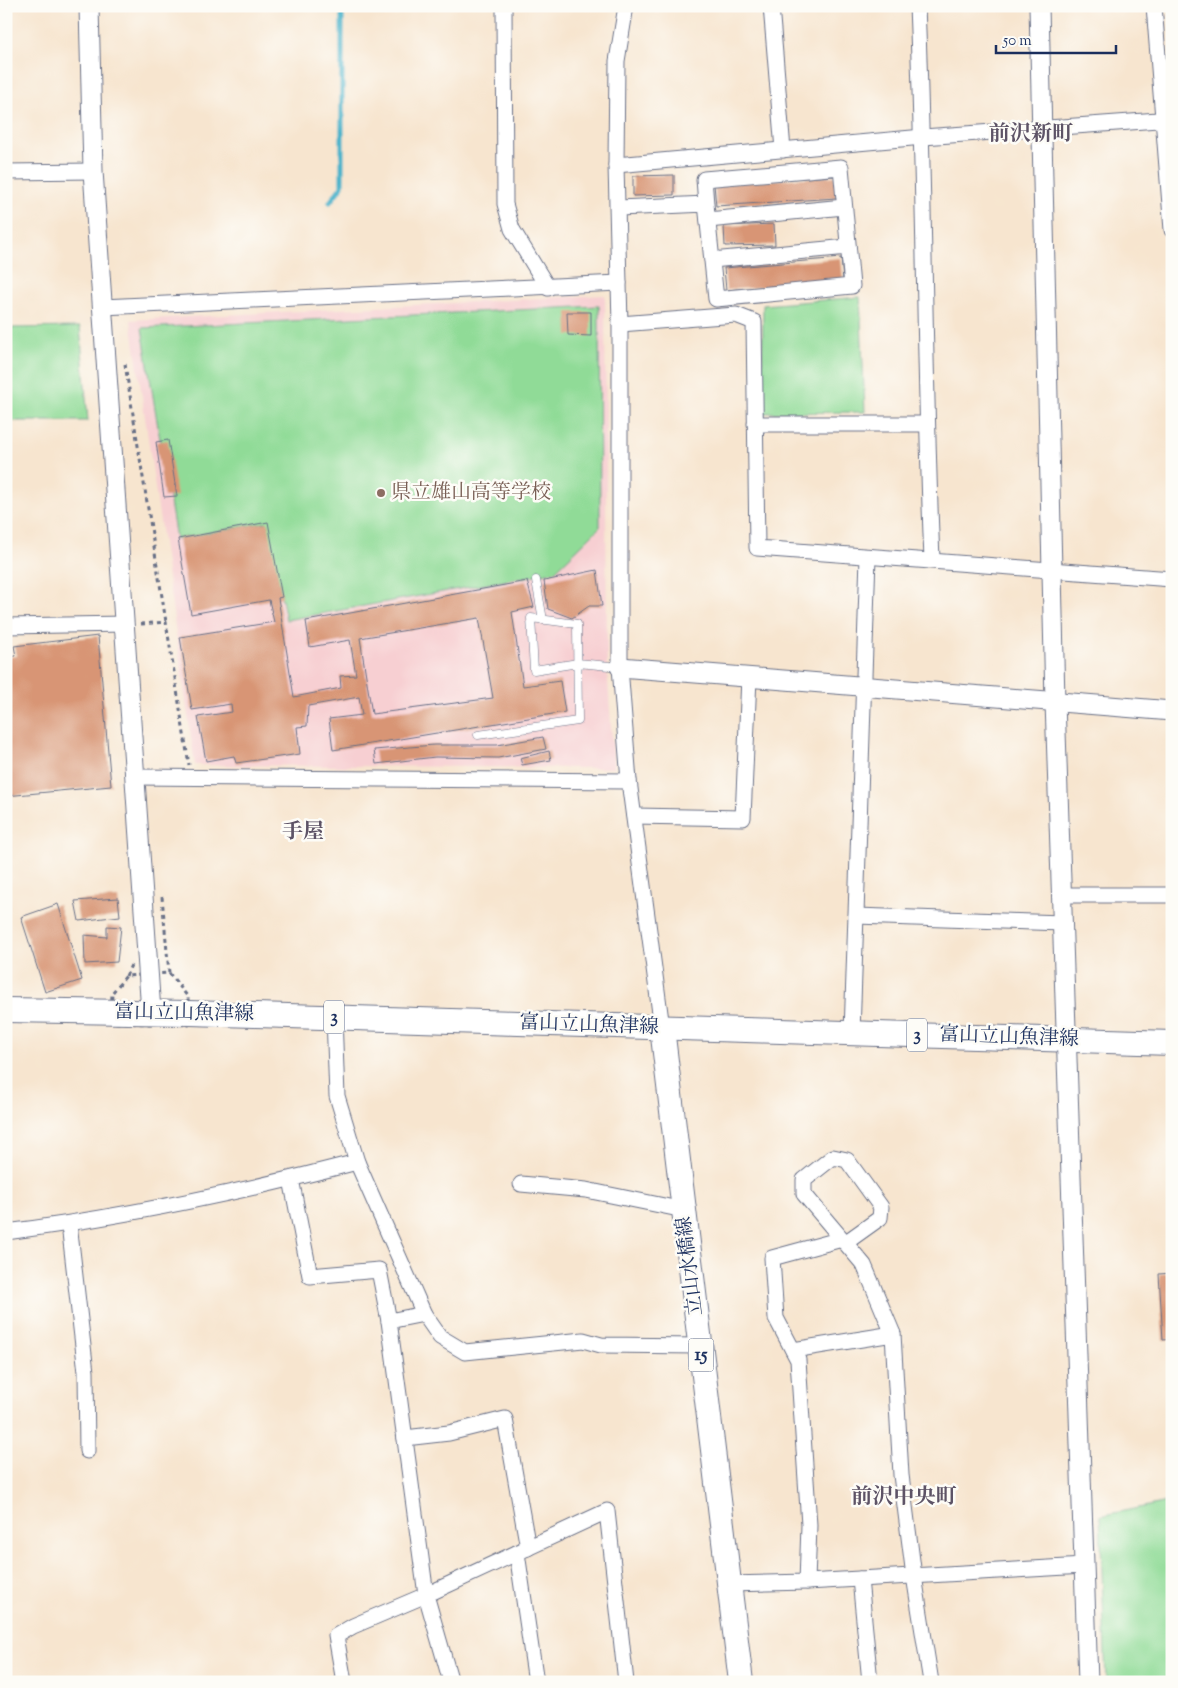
<svg xmlns="http://www.w3.org/2000/svg" width="1178" height="1688" font-family="'Sorts Mill Goudy','Noto Serif JP',serif">
  <rect width="100%" height="100%" fill="#fdfcf7"/>
  <filter id="ink" filterUnits="userSpaceOnUse"><feTurbulence type="fractalNoise" baseFrequency=".02" numOctaves="2"/><feDisplacementMap in="SourceGraphic" scale="10" xChannelSelector="R" yChannelSelector="G"/><feConvolveMatrix kernelMatrix="1 2 1 2 8 2 1 2 1" color-interpolation-filters="sRGB"/></filter>
  <filter id="wash" filterUnits="userSpaceOnUse"><feTurbulence type="fractalNoise" baseFrequency=".0096" numOctaves="4" result="noise"/><feDisplacementMap in="SourceGraphic" scale="20" xChannelSelector="R" yChannelSelector="G"/><feGaussianBlur stdDeviation="1.12" result="paint"/><feColorMatrix in="noise" values="0 0 0 0 0 0 0 0 0 0 0 0 0 0 0 0 0 1.4 0 .05"/><feComposite in="paint" operator="in"/></filter>
  <g filter="url(#wash)">
    <rect width="100%" height="100%" fill="#f7e5cf"/>
    <!-- built -->
    <polygon fill="#f7cfd2" points="605,295 607,666 614,768 195,765 131,320"/>
    <!-- green -->
    <g fill="#90db97" stroke="#56857a">
      <polygon points="860,297 865,412 762,413 763,305"/>
      <polygon points="599,306 600,527 554,572 286,620 267,522 176,539 142,328"/>
      <polygon points="80,327 88,421 6,421 6,328"/>
      <polygon points="1172,1501 1172,1682 1106,1682 1100,1516"/>
    </g>
    <g fill="none" stroke-linecap="round" stroke-linejoin="round">
      <!-- stream -->
      <polyline stroke="#4cb3cb" stroke-width="5" points="330,202 342,186 342,6"/>
    </g>
    <g id="blocks">
      <!-- building -->
      <g fill="#d89574" fill-rule="evenodd">
        <polygon points="674,175 674,195 633,196 633,176"/>
        <polygon points="835,176 836,198 716,206 714,184"/>
        <polygon points="774,224 775,245 725,246 724,226"/>
        <polygon points="841,258 843,280 726,290 724,268"/>
        <polygon points="567,312 591,312 591,336 568,335"/>
        <polygon points="168,440 177,496 164,497 156,442"/>
        <path d="M 268,522 L 282,597 L 278,598 L 294,697 L 341,688 L 340,676 L 356,675 L 350,640 L 310,647 L 306,621 L 527,581 L 534,607 L 512,612 L 523,686 L 560,681 L 565,712 L 333,750 L 329,719 L 362,715 L 359,697 L 308,706 L 307,726 L 297,727 L 300,754 L 236,763 L 234,756 L 206,761 L 198,717 L 232,712 L 231,704 L 192,710 L 180,637 L 274,622 L 269,600 L 191,614 L 178,539 ZM 479,618 L 493,698 L 372,714 L 360,638 Z"/>
        <polygon points="597,570 602,606 589,606 572,618 548,609 544,581"/>
        <polygon points="98,636 111,786 6,796 6,657 16,656 14,646"/>
        <polygon points="543,737 546,749 498,758 435,757 376,764 374,750 434,745 497,745"/>
        <polygon points="549,751 551,760 522,765 520,758"/>
        <polygon points="118,898 120,916 79,921 75,901"/>
        <polygon points="58,904 82,980 45,992 21,917"/>
        <polygon points="107,926 121,927 117,962 85,964 84,935 107,937"/>
        <polygon points="1172,1273 1172,1339 1163,1340 1159,1274"/>
      </g>
    </g>
  </g>
  <g filter="url(#ink)">
    <use href="#blocks" fill-opacity="0" stroke="#686f86" stroke-width="1"/>
    <g fill="none" stroke-linecap="round" stroke-linejoin="round">
      <defs>
        <g id="service">
          <polyline points="536,580 543,620"/>
          <polyline points="478,735 578,721 577,624 531,618 534,670 578,663 620,667"/>
        </g>
        <g id="minor">
          <polyline points="504,6 505,204 512,229 548,288"/>
          <polyline points="626,6 617,61 616,165 620,324 620,667 629,781 662,1028"/>
          <polyline points="771,6 783,150"/>
          <path d="M 917,6 C 925,191 924,375 932,559"/>
          <polyline points="1154,6 1172,230"/>
          <polyline points="616,165 923,137 1172,119"/>
          <polyline points="6,172 93,171"/>
          <polyline points="619,208 706,204 704,179 841,167 852,286 716,299 706,204"/>
          <polyline points="708,220 844,207"/>
          <polyline points="712,260 848,247"/>
          <polyline points="102,307 619,283"/>
          <polyline points="620,324 736,315 754,322 757,548 1172,579"/>
          <polyline points="755,424 926,424"/>
          <polyline points="6,626 125,624"/>
          <polyline points="134,777 629,781"/>
          <polyline points="634,816 743,818 749,677"/>
          <polyline points="1062,895 1172,895"/>
          <polyline points="856,916 1063,923"/>
          <polyline points="852,1033 868,557"/>
          <polyline points="357,1162 424,1314"/>
          <polyline points="291,1179 310,1276 379,1270 389,1321 426,1595 451,1682"/>
          <polyline points="521,1184 586,1190 684,1210"/>
          <polyline points="69,1224 86,1372 87,1451"/>
          <path d="M 6,1232 C 124,1217 242,1192 357,1162 L 337,1096 L 334,1017"/>
          <polyline points="845,1243 880,1218 881,1207 847,1160 833,1157 804,1180 804,1194 864,1265 893,1334 901,1475 914,1576 931,1682"/>
          <polyline points="389,1321 424,1314 440,1337 465,1352 583,1340 601,1345 700,1346"/>
          <polyline points="793,1350 893,1334"/>
          <polyline points="405,1438 449,1433 505,1419 528,1548"/>
          <polyline points="517,1553 536,1682"/>
          <polyline points="860,1579 870,1682"/>
          <polyline points="807,1582 809,1525 798,1360 776,1318 772,1258 842,1239"/>
          <polyline points="729,1584 807,1582 1084,1566"/>
          <polyline points="344,1682 336,1636 353,1626 426,1595 607,1511 626,1682"/>
        </g>
        <g id="tertiary">
          <polyline points="89,6 93,171 151,1012"/>
          <polyline points="1039,6 1055,702 1088,1682"/>
          <polyline points="620,667 1172,711"/>
        </g>
        <g id="primary">
          <polyline points="6,1010 190,1013 1172,1043"/>
          <polyline points="662,1028 741,1682"/>
        </g>
      </defs>
      <!-- service casing -->
      <use href="#service" stroke="#686f86" stroke-width="9"/>
      <!-- minor casing -->
      <use href="#minor" stroke="#686f86" stroke-width="17"/>
      <!-- tertiary casing -->
      <use href="#tertiary" stroke="#686f86" stroke-width="21"/>
      <!-- primary casing -->
      <use href="#primary" stroke="#686f86" stroke-width="26"/>
      <!-- path -->
      <g stroke="#686f86" stroke-width="3" stroke-dasharray="4 4" stroke-linecap="butt">
        <polyline points="125,364 166,622"/>
        <polyline points="141,624 166,622 189,765"/>
        <polyline points="162,897 169,973"/>
        <polygon points="169,973 188,997 189,1025 111,1023 112,993 126,976"/>
        <polyline points="126,976 131,965"/>
      </g>
      <!-- service -->
      <use href="#service" stroke="#fff" stroke-width="8"/>
      <!-- minor -->
      <use href="#minor" stroke="#fff" stroke-width="15"/>
      <!-- tertiary -->
      <use href="#tertiary" stroke="#fff" stroke-width="19"/>
      <!-- primary -->
      <use href="#primary" stroke="#fff" stroke-width="24"/>
    </g>
  </g>
  <!-- markers -->
  <circle fill="#8d6e63" stroke="#fdfcf7" stroke-width="2" cx="381" cy="493" r="5"/>
  <g text-anchor="middle" dominant-baseline="central" stroke-width="5" stroke-linejoin="round" paint-order="stroke">
    <!-- shield labels -->
    <g fill="#fdfcf7" stroke="#5f6c8c" stroke-width="1">
      <rect x="324" y="1000.5" width="20" height="33" rx="4"/>
      <rect x="907" y="1018.5" width="20" height="33" rx="4"/>
      <rect x="688.5" y="1338.5" width="25" height="33" rx="4"/>
    </g>
    <g font-size="19" font-weight="bold" fill="#1b2f5e">
      <text x="334" y="1017">3</text>
      <text x="917" y="1035">3</text>
      <text x="701" y="1355">15</text>
    </g>
    <!-- education labels -->
    <g font-size="20" fill="#785e54" stroke="#fdfcf7" text-anchor="start">
      <text x="391" y="493">県立雄山高等学校</text>
    </g>
    <!-- street labels -->
    <g font-size="20" fill="#1b2f5e" stroke="#fdfcf7">
      <text transform="translate(184 1014) rotate(1)">富山立山魚津線</text>
      <text transform="translate(589 1026) rotate(2)">富山立山魚津線</text>
      <text transform="translate(1009 1038) rotate(2)">富山立山魚津線</text>
      <text transform="translate(691 1266) rotate(-97)">立山水橋線</text>
    </g>
    <!-- neighbourhood labels -->
    <g font-size="21" font-weight="bold" fill="#5d5366" stroke="#fdfcf7">
      <text x="1031" y="135">前沢新町</text>
      <text x="303" y="833">手屋</text>
      <text x="904" y="1498">前沢中央町</text>
    </g>
  </g>
  <!-- margin -->
  <rect width="1178" height="1688" fill="none" stroke="#fdfcf7" stroke-width="25"/>
  <!-- scale -->
  <path d="M996 45v8h120v-8" fill="none" stroke="#1b2f5e" stroke-width="2.5"/>
  <text x="1003" y="45" font-size="15" fill="#1b2f5e" stroke="#fdfcf7" stroke-width="4" paint-order="stroke">50 m</text>
</svg>
